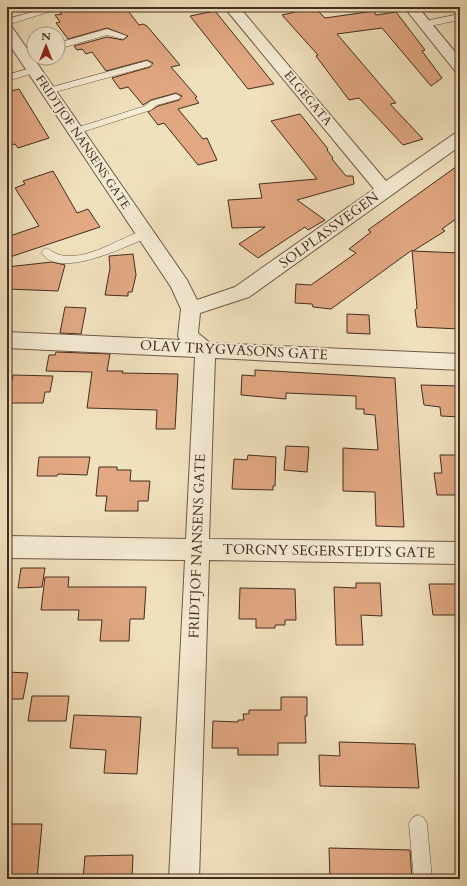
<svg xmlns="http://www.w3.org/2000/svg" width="467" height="886" font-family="Cardo,serif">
  <rect width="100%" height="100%" fill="#f0e1bd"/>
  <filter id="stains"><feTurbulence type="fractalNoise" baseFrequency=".005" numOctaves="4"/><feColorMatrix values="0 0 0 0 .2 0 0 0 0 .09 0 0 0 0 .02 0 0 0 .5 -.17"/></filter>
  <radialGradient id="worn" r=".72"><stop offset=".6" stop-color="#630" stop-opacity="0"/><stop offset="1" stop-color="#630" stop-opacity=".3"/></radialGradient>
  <!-- building -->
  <g fill="#e1a882" stroke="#442c20">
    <polygon points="73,7 125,7 139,25 143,24 147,26 180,65 171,67 197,97 195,98 199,103 178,109 203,139 207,138 217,160 198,165 164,123 158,125 148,112 158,106 179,100 182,96 176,93 151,100 143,105 128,87 120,89 112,78 150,67 153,63 147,60 106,71 92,52 86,54 82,49 77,50 74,46 107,37 123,40 128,36 107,28 68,39 56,23 60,22 55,15 62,14 59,11"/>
    <polygon points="291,7 314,7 325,18 374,11 376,15 396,12 425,50 422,51 442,78 431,86 382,28 337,34 396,103 390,104 423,139 403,145 359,98 349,100 316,56 318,55 282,15 295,12"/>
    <polygon points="215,11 274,84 248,89 190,16"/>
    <polygon points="19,89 49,138 18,148 15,144 7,146 7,92"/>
    <polygon points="300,114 328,149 327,150 333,158 332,159 346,176 353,176 354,184 297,200 325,220 308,230 305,227 258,258 239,244 265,227 232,228 228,200 262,198 259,184 317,179 271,121"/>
    <polygon points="460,164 460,216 442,229 445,231 413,251 460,253 460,329 417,327 415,310 417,308 412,250 331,309 313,307 312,304 295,303 296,284 311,285 356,253 349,249 371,232 368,230"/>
    <polygon points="53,171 77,213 88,209 100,227 7,258 7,237 39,226 15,188 25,184 23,181"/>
    <polygon points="133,254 136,275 132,292 128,292 128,296 105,295 110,268 109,256"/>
    <polygon points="52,262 65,265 58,291 7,289 7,267"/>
    <polygon points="65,307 86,308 81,334 60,333"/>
    <polygon points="347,314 369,315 370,334 347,333"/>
    <polygon points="56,352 110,354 107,371 123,371 122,373 178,374 175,429 156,429 157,410 87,408 92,372 46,371 49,355 55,355"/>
    <polygon points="255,370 395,378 404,527 376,526 375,492 343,491 343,448 378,450 375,415 364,414 364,409 356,409 356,396 286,393 286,399 241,395 242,375 255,376"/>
    <polygon points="13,375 53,376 50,392 45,392 43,403 7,403"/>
    <polygon points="421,385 460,386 460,417 441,416 440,407 424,405"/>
    <polygon points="286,446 309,447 307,472 284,470"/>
    <polygon points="248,455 276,457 275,486 273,486 273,490 232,489 234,459 247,460"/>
    <polygon points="440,455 460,455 460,495 437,495 434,473 442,473"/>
    <polygon points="39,457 90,457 87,475 58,474 57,476 37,476"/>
    <polygon points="99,467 117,467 117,470 131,470 130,481 150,481 148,501 138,501 138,511 105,511 107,496 96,496"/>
    <polygon points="21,568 45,568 42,587 18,588"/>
    <polygon points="45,577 69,577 68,587 146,587 144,619 130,619 129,641 100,641 102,620 78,620 79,610 41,610"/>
    <polygon points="356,583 380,583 382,616 361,615 363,645 336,645 334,587 356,588"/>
    <polygon points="429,584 460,584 460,615 433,615"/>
    <polygon points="240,588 295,589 296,620 285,620 285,625 275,625 275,628 256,628 256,619 239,619"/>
    <polygon points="7,672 28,673 23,699 7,699"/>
    <polygon points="32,696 69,696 66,721 28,721"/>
    <polygon points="281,697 307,697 307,716 305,716 306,743 278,743 278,755 238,755 238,748 212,748 213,721 238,722 238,720 244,720 243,714 249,714 249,710 281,710"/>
    <polygon points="74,715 141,717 137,774 104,773 106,750 70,748"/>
    <polygon points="339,742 415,744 419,788 320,786 319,755 340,756"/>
    <polygon points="10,824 42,824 37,879 7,879 7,848"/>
    <polygon points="329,848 410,850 412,879 330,879"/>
    <polygon points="133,855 132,879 83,879 85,856"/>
  </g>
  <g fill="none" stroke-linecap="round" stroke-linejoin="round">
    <defs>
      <g id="lane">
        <polygon points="51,7 64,7 7,25 7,19"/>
        <polygon points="460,14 460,20 425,27 421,24 425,21"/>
        <polygon points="107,29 127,36 123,39 107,35 58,49 58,43"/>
        <polygon points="34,50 34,56 24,58 20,55"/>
        <polygon points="147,61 152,64 150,66 48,94 43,91 45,89"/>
        <polygon points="34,67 39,70 37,72 7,81 7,75"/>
        <polygon points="176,94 181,97 179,99 157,105 151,110 79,133 73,133 71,131 73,129 145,106 151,101"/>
        <path d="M 145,230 L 149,231 L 150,234 L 149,237 C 126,246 58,281 41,252 L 46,248 C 51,250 55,254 60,255 C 89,261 118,238 145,230 Z"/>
        <polygon points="418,815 424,818 427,824 432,879 414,879 409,824 412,818"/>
      </g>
      <g id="street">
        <polygon points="224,7 239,7 386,181 454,134 460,133 460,146 249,297 200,313 198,333 210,343 460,354 460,370 215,358 209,539 460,542 460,564 209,560 199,879 169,879 185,560 7,558 7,536 186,539 195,357 7,348 7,332 180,340 178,336 181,309 171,287 7,41 7,26 12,27 187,280 197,300 235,287 374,189"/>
        <polygon points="404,7 418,7 460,58 460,73 455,71"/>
      </g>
    </defs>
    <!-- lane casing -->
    <use href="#lane" stroke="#6f5947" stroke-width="1"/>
    <!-- street casing -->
    <use href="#street" stroke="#6f5947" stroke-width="2"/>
    <!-- lane -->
    <use href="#lane" fill="#f5ecd4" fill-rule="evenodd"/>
    <!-- street -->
    <use href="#street" fill="#f5ecd4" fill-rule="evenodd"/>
  </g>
  <g text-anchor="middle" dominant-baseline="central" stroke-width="4" stroke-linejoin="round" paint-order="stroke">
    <!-- far-street labels -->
    <g font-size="12" fill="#442c20" stroke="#f5ecd4">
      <text transform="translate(308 98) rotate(50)">ELGEGATA</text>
      <text transform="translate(83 142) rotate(56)">FRIDTJOF NANSENS GATE</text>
    </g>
    <!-- street labels -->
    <g font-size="14" fill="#442c20" stroke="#f5ecd4">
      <text transform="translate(329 230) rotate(-36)">SOLPLASSVEGEN</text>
      <text transform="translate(234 350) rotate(3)">OLAV TRYGVASONS GATE</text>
      <text transform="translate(197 546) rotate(-88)">FRIDTJOF NANSENS GATE</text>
      <text transform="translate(329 551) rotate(1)">TORGNY SEGERSTEDTS GATE</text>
    </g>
  </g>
  <!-- margin -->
  <rect width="467" height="886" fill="none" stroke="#f0e1bd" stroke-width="24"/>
  <rect x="8" y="8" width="451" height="870" fill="none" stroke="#442c20" stroke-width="2"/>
  <rect x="12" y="12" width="443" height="862" fill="none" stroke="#442c20"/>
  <!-- north arrow -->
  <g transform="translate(46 46)"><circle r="19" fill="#f5ecd4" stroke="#ae9f8c"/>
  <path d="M0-3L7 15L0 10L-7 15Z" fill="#8f2418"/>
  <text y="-6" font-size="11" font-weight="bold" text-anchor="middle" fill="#442c20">N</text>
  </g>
  <rect width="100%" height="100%" filter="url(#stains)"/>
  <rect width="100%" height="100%" fill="url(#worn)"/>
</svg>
